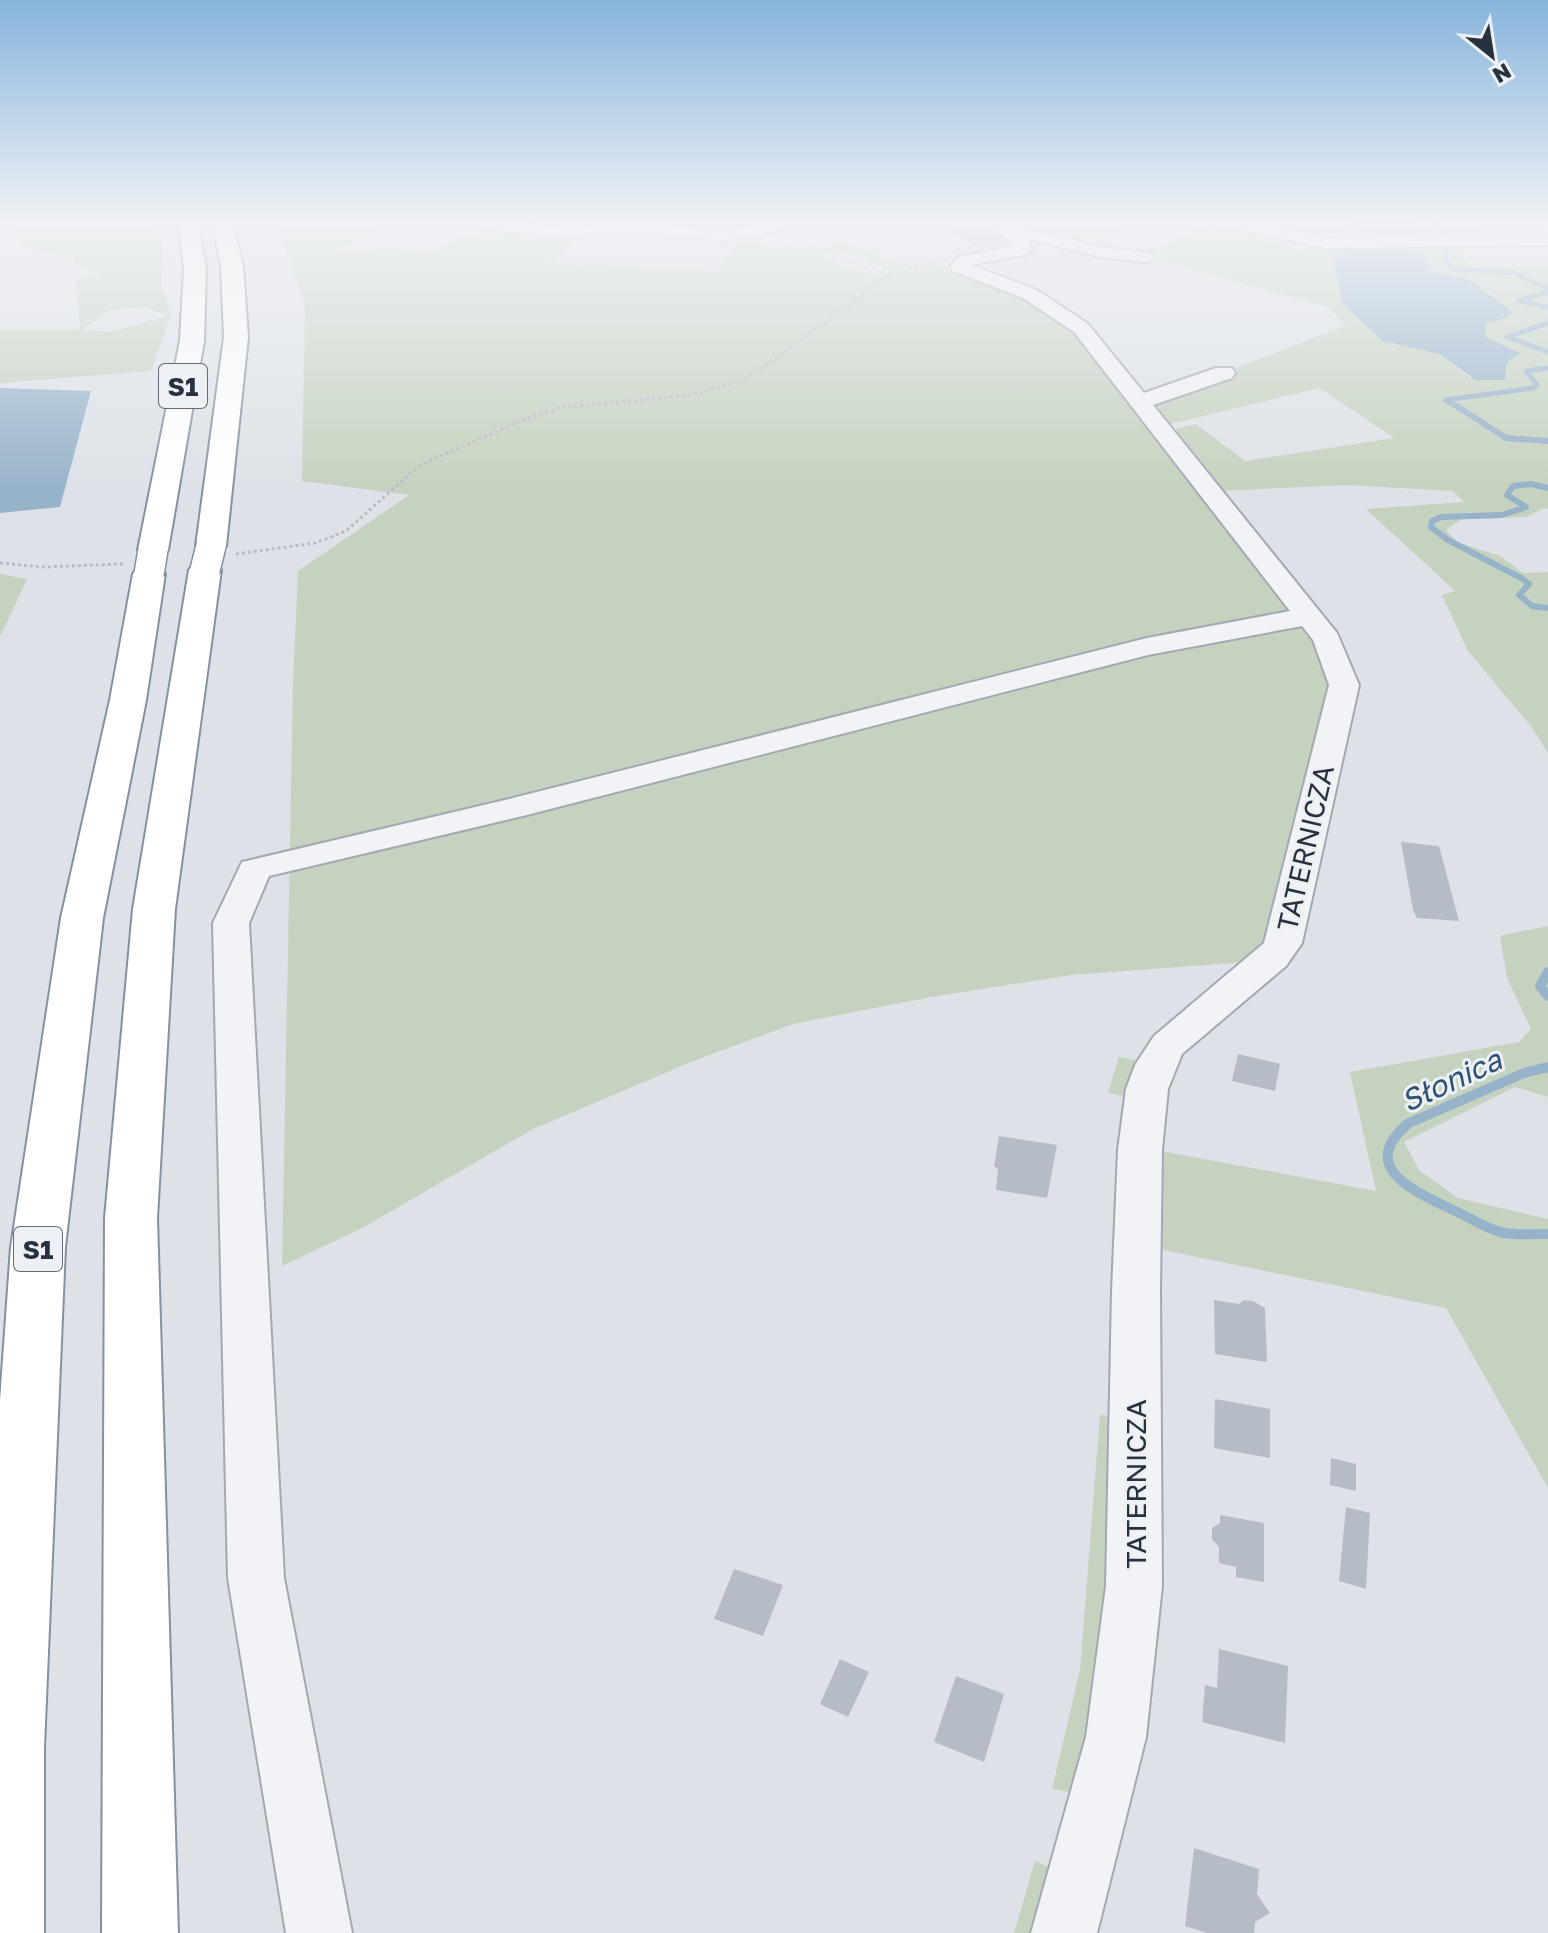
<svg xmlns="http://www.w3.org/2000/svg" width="1548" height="1933" font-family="'Golos Text',sans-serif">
  <rect width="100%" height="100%" fill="#dee2e8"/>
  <!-- green -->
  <g fill="#c5d2bf" fill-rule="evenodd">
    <path d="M 13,220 L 149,220 L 162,243 L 162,287 L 171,315 L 151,371 L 0,383 L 0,330 L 80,330 L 75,281 L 101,273 L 76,264 L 73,257 L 24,247 L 6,227 ZM 142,307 L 169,315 L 111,332 L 82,330 L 109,310 Z"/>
    <path d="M 276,220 L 390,220 L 396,224 L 327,253 L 369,253 L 378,249 L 428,252 L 492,226 L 581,234 L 549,263 L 718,271 L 737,243 L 803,248 L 841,244 L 859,246 L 870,249 L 886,261 L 922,266 C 909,269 897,272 883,268 C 861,263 846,242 823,256 L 843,267 L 881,276 L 953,265 L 1062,314 L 1228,519 L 1341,685 L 1260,961 L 1071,975 L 931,997 L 793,1024 L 696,1060 L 533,1129 L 364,1227 L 282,1266 L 293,683 L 298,571 L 409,495 L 302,481 L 305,305 Z"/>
    <polygon points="540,220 601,220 610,229 688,220 788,220 747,232 544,229"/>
    <polygon points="1064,220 1085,220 1122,229 1078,244 1031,231"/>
    <path d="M 1203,220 L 1217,220 L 1281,237 L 1269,241 L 1300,249 L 1313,244 L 1325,246 L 1310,254 L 1313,255 L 1332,248 L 1423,248 L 1424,244 L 1459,243 L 1467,264 L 1548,267 L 1548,509 L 1544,508 L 1526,517 L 1462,519 L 1446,530 L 1457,542 L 1500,556 L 1523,573 L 1548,572 L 1548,753 L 1530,725 L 1468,651 L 1442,595 L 1455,591 L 1366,509 L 1464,502 L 1453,491 L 1348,485 L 1218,491 L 1166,431 L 1196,424 L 1245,461 L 1394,438 L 1319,388 L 1162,426 L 1145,403 L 1345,326 L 1328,307 L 1135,254 L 1162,246 L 1207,222 ZM 1405,249 L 1415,251 L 1431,272 L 1468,279 L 1513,312 L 1510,317 L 1486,324 L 1486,337 L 1507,362 L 1506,377 L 1469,377 L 1439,354 L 1420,349 L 1336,281 L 1343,250 Z"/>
    <path d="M 1282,220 L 1344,220 L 1347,225 C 1371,232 1398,243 1421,230 L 1413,220 L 1473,220 L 1488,241 L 1339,243 L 1290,232 Z"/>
    <polygon points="0,574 27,579 0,637"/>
    <path d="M 1548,926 L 1548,1097 L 1515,1087 L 1404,1142 L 1419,1170 L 1458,1198 L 1548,1219 L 1548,1488 L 1446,1308 L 1158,1249 L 1155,1300 L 1144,1298 C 1145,1235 1138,1107 1169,1055 L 1179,1057 L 1170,1066 L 1155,1150 L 1376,1191 L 1350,1072 L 1519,1042 L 1531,1029 L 1507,978 L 1500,936 Z"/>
    <polygon points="1119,1057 1148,1062 1131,1190 1115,1190 1124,1096 1108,1093"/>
    <polygon points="1100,1415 1124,1417 1088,1795 1052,1789 1080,1670"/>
    <polygon points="1035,1861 1058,1872 1051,1933 1014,1933"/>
  </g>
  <!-- water -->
  <g fill="#97b3ca">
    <path d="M 1344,220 L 1413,220 L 1421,230 C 1404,241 1358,237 1344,220 Z"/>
    <polygon points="1352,249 1405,249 1423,253 1431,272 1468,279 1513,312 1509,317 1486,324 1486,337 1520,353 1507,362 1505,380 1476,380 1439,354 1383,341 1343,304 1332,255"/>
    <polygon points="0,388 91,391 60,507 0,513"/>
  </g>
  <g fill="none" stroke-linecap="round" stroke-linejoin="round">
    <!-- stream-far2 -->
    <g stroke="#97b3ca" stroke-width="5">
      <polyline points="1430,220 1441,226 1449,240"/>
      <polyline points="1450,244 1445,248 1447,263 1453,269 1514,273 1548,288"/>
      <polyline points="1548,292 1519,301 1548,307"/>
      <polyline points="1548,323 1507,337 1548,352"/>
      <polyline points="1458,407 1445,400 1533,388 1537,385 1526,371 1548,368"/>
    </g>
    <!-- stream-far1 -->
    <g stroke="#97b3ca" stroke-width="6">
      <polyline points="1455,405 1506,438 1548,441"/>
      <polyline points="1548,488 1531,484 1513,486 1507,495 1526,507 1502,515 1441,517 1432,521 1431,527 1448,540 1523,579 1529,584 1519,595 1532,606 1548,608"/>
    </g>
    <!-- stream -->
    <g stroke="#97b3ca" stroke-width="10">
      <polyline points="1548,972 1540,986 1548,996"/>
      <path d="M 1548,1067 L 1524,1073 L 1409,1123 C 1355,1167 1416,1192 1453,1210 C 1469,1217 1488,1230 1504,1233 C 1518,1235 1534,1234 1548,1234"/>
    </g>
  </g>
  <!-- building -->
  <g fill="#b5bcc5">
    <polygon points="924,220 984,220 1008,244 983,249"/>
    <polygon points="1401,842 1439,846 1459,921 1417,918 1413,910"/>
    <polygon points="1238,1054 1280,1064 1275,1091 1232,1081"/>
    <polygon points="999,1136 1057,1145 1047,1198 996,1190 998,1168 994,1167"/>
    <polygon points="1214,1300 1239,1304 1244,1300 1253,1301 1265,1308 1267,1362 1215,1354"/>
    <polygon points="1215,1399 1270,1409 1270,1458 1214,1448"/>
    <polygon points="1331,1458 1356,1464 1356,1491 1330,1485"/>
    <polygon points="1346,1507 1370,1513 1366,1589 1339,1581"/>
    <polygon points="1220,1515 1264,1523 1264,1582 1236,1577 1236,1567 1219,1563 1219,1547 1212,1539 1212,1528 1220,1523"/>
    <polygon points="734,1569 783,1585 763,1636 714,1619"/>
    <polygon points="1219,1649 1288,1666 1285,1743 1202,1722 1205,1685 1217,1688"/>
    <polygon points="840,1659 869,1672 848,1717 820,1704"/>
    <polygon points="956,1676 1004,1694 984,1762 934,1742"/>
    <polygon points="1194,1848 1259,1869 1257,1894 1270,1913 1255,1922 1254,1933 1207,1933 1185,1926"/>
  </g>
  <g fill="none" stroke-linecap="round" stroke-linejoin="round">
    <defs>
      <g id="minor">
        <polygon points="455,220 502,220 548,227 645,225 722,230 753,227 774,220 800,220 761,236 722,240 645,235 548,237 463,225"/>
        <polygon points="987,220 1006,220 1010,224 1100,247 1151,253 1154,257 1151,261 1145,262 1100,257 1028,239 1032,250 1029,254 971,265 1037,290 1088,324 1144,393 1216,368 1232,368 1235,373 1232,378 1153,405 1337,633 1359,685 1302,943 1286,966 1182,1054 1168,1089 1162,1150 1160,1291 1162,1586 1146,1737 1097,1933 1031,1933 1086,1737 1106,1586 1112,1291 1118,1150 1126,1089 1135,1065 1154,1036 1264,943 1329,685 1313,640 1302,626 1148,655 523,816 269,876 249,923 284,1578 352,1933 286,1933 228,1578 213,923 242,862 509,799 1147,638 1290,611 1074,332 1023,298 953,271 950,267 958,257 1014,246"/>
        <polygon points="1214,220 1247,220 1326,238 1548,235 1548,245 1326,248 1216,224"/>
      </g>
      <g id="highway">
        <polygon points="178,220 198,220 206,269 204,341 168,550 164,556 153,559 142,556 138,550 180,341 184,269"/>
        <polygon points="212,220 232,220 243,266 248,337 226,546 222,552 211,555 200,552 196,546 224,337 221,266"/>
        <polygon points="205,561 216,563 221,570 175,909 157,1218 178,1933 102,1933 105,1218 133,909 189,570 194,563"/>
        <polygon points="149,565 160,567 165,574 146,700 103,918 65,1247 44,1748 44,1933 0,1933 0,1401 11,1247 61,918 110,700 133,574 138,567"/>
      </g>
    </defs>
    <!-- minor casing -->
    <use href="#minor" stroke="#a3a9b2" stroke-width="4"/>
    <!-- highway casing -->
    <use href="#highway" stroke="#85919f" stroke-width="4"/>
    <!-- path -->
    <g stroke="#b8bdc3" stroke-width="3" stroke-dasharray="3 3" stroke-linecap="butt">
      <polyline points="838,253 867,268 890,274"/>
      <polyline points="236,554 315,543 346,531 420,465 525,419 559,408 691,395 742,381 846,308 877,282 891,274 936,264"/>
      <polyline points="0,563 42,567 123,564"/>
    </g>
    <!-- minor -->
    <use href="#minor" fill="#f1f3f6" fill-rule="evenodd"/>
    <!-- highway -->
    <use href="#highway" fill="#fff" fill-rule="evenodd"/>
    <defs>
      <g id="highway-bridge">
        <polyline points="205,570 211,546"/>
        <polyline points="149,574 153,550"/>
      </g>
    </defs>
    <!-- highway-bridge casing -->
    <use href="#highway-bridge" stroke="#85919f" stroke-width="32" stroke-linecap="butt"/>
    <!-- highway-bridge -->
    <use href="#highway-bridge" stroke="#fff" stroke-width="29"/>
  </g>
  <!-- sky -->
  <linearGradient id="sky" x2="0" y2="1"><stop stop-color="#87b4dc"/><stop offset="0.45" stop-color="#f0f2f5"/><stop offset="1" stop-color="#f0f2f5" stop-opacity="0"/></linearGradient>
  <rect width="1548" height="491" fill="url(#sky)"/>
  <g text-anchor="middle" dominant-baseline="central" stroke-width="6" stroke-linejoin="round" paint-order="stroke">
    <!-- shield labels -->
    <g fill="#edf1f6" stroke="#626b76" stroke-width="2">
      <rect x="159" y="364" width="48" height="44" rx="6"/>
      <rect x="14" y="1227" width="48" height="44" rx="6"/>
    </g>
    <g font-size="26" font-weight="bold" fill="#27313f">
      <text x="183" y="386">S1</text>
      <text x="38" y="1249">S1</text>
    </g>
    <!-- street labels -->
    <g font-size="28" fill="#27313f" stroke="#edf1f6">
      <text transform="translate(1305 848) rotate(-77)">TATERNICZA</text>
      <text transform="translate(1135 1484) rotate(-90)">TATERNICZA</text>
    </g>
    <!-- water labels -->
    <g font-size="30" font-style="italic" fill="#2f5274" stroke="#edf1f6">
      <text transform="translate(1451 1080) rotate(-25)">Słonica</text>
    </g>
  </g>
  <!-- north arrow -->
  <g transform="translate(1492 56) rotate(150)" stroke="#edf1f6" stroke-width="6" paint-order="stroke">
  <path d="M0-6L14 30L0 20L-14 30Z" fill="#27313f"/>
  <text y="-12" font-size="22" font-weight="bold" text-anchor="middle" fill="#27313f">N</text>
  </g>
</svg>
